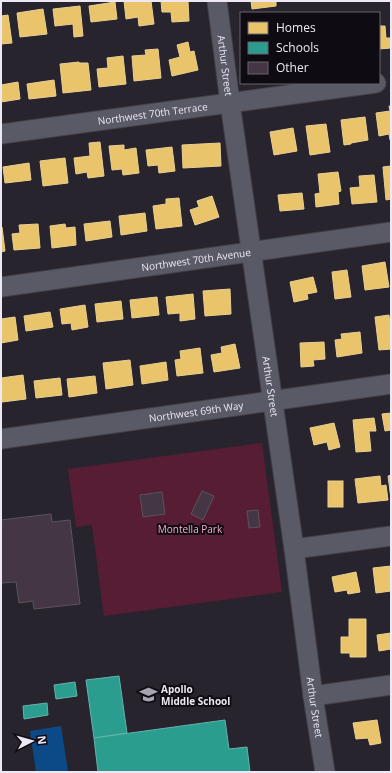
<svg xmlns="http://www.w3.org/2000/svg" width="392" height="773" font-family="'Open Sans',sans-serif">
  <rect width="100%" height="100%" fill="#28242d"/>
  <!-- green -->
  <polygon fill="#571d34" points="262,443 282,592 104,616 92,525 76,527 68,469"/>
  <!-- water -->
  <polygon fill="#0b4a86" points="61,726 68,771 60,772 36,772 30,731"/>
  <!-- homes -->
  <g fill="#e9c46a" stroke="#eacf93">
    <polygon points="124,1 151,1 154,24 139,26 138,17 126,19"/>
    <polygon points="161,1 188,1 189,21 172,22 171,12 162,12"/>
    <polygon points="251,1 276,1 276,6 252,9"/>
    <polygon points="115,2 117,19 91,22 89,6"/>
    <polygon points="80,6 83,36 74,37 73,24 55,26 53,9"/>
    <polygon points="43,9 47,34 20,37 17,13"/>
    <polygon points="8,15 12,43 1,44 1,16"/>
    <polygon points="379,26 385,26 386,38 391,38 391,48 379,49"/>
    <polygon points="188,42 190,52 194,51 198,70 172,76 169,60 180,57 177,45"/>
    <polygon points="158,49 161,78 134,81 132,56 146,55 145,50"/>
    <polygon points="123,56 126,84 99,87 97,69 108,68 107,58"/>
    <polygon points="79,62 79,63 88,63 91,90 63,93 60,64"/>
    <polygon points="54,80 56,96 29,99 27,84"/>
    <polygon points="18,82 20,99 1,102 1,85"/>
    <polygon points="389,106 391,106 391,140 390,140 389,134 379,136 376,113 390,111"/>
    <polygon points="365,117 368,140 351,143 351,144 344,145 341,120"/>
    <polygon points="326,124 330,152 310,155 306,126"/>
    <polygon points="293,128 297,151 274,155 270,132"/>
    <polygon points="100,142 104,176 88,178 87,172 76,174 74,158 90,156 89,143"/>
    <polygon points="220,143 221,166 183,168 182,145"/>
    <polygon points="124,145 124,150 136,148 139,173 123,175 122,169 112,170 109,146"/>
    <polygon points="172,147 175,171 159,173 158,165 148,166 146,150"/>
    <polygon points="65,158 68,183 43,186 40,161"/>
    <polygon points="29,163 31,180 5,183 3,167"/>
    <polygon points="391,166 391,199 386,200 383,167"/>
    <polygon points="338,172 341,191 338,192 339,204 316,207 315,194 320,193 318,174"/>
    <polygon points="374,175 377,202 352,204 350,188 360,187 359,176"/>
    <polygon points="302,193 304,209 280,211 278,195"/>
    <polygon points="212,196 219,217 195,225 190,210 199,207 197,201"/>
    <polygon points="179,198 182,226 156,229 153,206 166,204 166,199"/>
    <polygon points="145,213 147,231 121,235 119,216"/>
    <polygon points="110,221 112,237 86,241 84,224"/>
    <polygon points="38,224 40,248 14,250 12,234 20,233 19,225"/>
    <polygon points="65,224 66,228 75,227 76,245 52,248 50,226"/>
    <polygon points="1,227 2,227 5,251 1,252"/>
    <polygon points="385,262 389,287 365,290 362,266"/>
    <polygon points="347,270 351,297 335,299 332,272"/>
    <polygon points="313,277 317,292 307,294 308,299 294,302 290,282"/>
    <polygon points="230,289 231,314 205,316 203,291"/>
    <polygon points="193,294 195,319 180,321 180,313 168,314 166,297"/>
    <polygon points="157,297 159,315 132,318 130,300"/>
    <polygon points="121,301 123,319 97,322 95,304"/>
    <polygon points="85,305 88,327 72,330 71,323 62,324 60,309"/>
    <polygon points="50,312 53,327 26,331 24,316"/>
    <polygon points="389,315 391,336 391,349 379,350 375,317"/>
    <polygon points="15,317 18,340 1,343 1,319"/>
    <polygon points="360,332 362,353 337,357 335,340 342,339 341,334"/>
    <polygon points="324,342 325,359 313,360 314,366 301,367 300,343"/>
    <polygon points="235,344 240,368 214,372 211,355 222,353 221,347"/>
    <polygon points="200,348 203,373 177,376 175,360 181,359 180,351"/>
    <polygon points="130,360 133,385 106,389 103,363"/>
    <polygon points="166,362 168,380 142,384 140,366"/>
    <polygon points="23,375 26,399 2,402 1,378"/>
    <polygon points="95,376 97,393 69,397 67,379"/>
    <polygon points="60,378 62,395 36,398 34,381"/>
    <polygon points="391,413 391,430 385,431 382,414"/>
    <polygon points="374,418 376,431 369,431 371,451 356,452 353,420"/>
    <polygon points="334,423 340,447 329,450 327,442 314,445 310,428"/>
    <polygon points="391,475 391,499 388,476"/>
    <polygon points="380,476 381,486 386,485 388,500 358,503 355,479"/>
    <rect x="328" y="481" width="15" height="26"/>
    <polygon points="391,566 391,591 376,593 373,568"/>
    <polygon points="356,572 360,592 348,594 347,590 335,592 332,577"/>
    <polygon points="349,619 366,619 366,657 350,657 350,653 341,653 341,637 349,637"/>
    <polygon points="391,633 391,649 379,651 377,635"/>
    <polygon points="377,720 381,743 370,745 368,738 356,739 353,723"/>
  </g>
  <!-- schools -->
  <g fill="#2a9d8f" stroke="#64b4ad">
    <polygon points="119,676 127,733 94,738 86,680"/>
    <polygon points="75,682 77,696 56,699 54,685"/>
    <polygon points="47,703 48,715 24,719 23,706"/>
    <polygon points="225,720 229,749 247,747 250,772 98,772 94,738"/>
  </g>
  <!-- building -->
  <g fill="#453645" stroke="#5a545b">
    <polygon points="202,491 214,496 203,520 191,514"/>
    <polygon points="162,492 165,514 143,517 140,495"/>
    <polygon points="258,510 260,527 249,528 247,511"/>
    <polygon points="51,514 52,522 70,520 80,604 34,609 33,601 19,603 16,582 1,583 1,520"/>
  </g>
  <g fill="none" stroke-linecap="round" stroke-linejoin="round">
    <defs>
      <g id="minor">
        <path id="s1" d="M 217,1 L 230,103 L 294,549 L 313,696 L 325,772"/>
        <path id="s2" d="M 1,134 L 376,83"/>
        <path id="s3" d="M 1,287 L 391,232"/>
        <path id="s4" d="M 1,439 L 391,384"/>
        <polyline points="294,549 391,536"/>
        <polyline points="313,696 391,685"/>
      </g>
    </defs>
    <!-- minor casing -->
    <use href="#minor" stroke="#444048" stroke-width="21"/>
    <!-- minor -->
    <use href="#minor" stroke="#595a66" stroke-width="19"/>
  </g>
  <!-- icons -->
  <defs>
    <symbol id="school-bare" viewBox="-9 -9 18 18"><path d="M0-5L7-2L0 1L-7-2ZM-4 1L0 2.5L4 1V4Q0 6-4 4Z" fill="#a8a3ae" stroke="#0f0b13" stroke-width="2.5" paint-order="stroke"/></symbol>
  </defs>
  <g fill-rule="evenodd">
    <use href="#school-bare" x="136" y="682" width="25" height="25"/>
  </g>
  <g text-anchor="middle" dominant-baseline="central" stroke-width="4" stroke-linejoin="round" paint-order="stroke">
    <!-- street labels -->
    <g font-size="10" fill="#ede8f3" stroke="#0f0b13">
      <text stroke="none"><textPath href="#s1" startOffset="65">Arthur Street</textPath></text>
      <text stroke="none"><textPath href="#s2" startOffset="153">Northwest 70th Terrace</textPath></text>
      <text stroke="none"><textPath href="#s3" startOffset="197">Northwest 70th Avenue</textPath></text>
      <text stroke="none"><textPath href="#s1" startOffset="389">Arthur Street</textPath></text>
      <text stroke="none"><textPath href="#s4" startOffset="197">Northwest 69th Way</textPath></text>
      <text stroke="none"><textPath href="#s1" startOffset="713">Arthur Street</textPath></text>
    </g>
    <!-- park labels -->
    <g font-size="10" fill="#f9adc3" stroke="#0f0b13">
      <text x="190" y="529">Montella Park</text>
    </g>
    <!-- poi labels -->
    <g font-size="10" font-weight="bold" fill="#ede8f3" stroke="#0f0b13" text-anchor="start">
      <text x="161" y="689">Apollo<tspan x="161" dy="12">Middle School</tspan></text>
    </g>
  </g>
  <!-- border -->
  <rect width="392" height="773" fill="none" stroke="#ede8f3" stroke-width="4"/>
  <!-- legend -->
  <rect x="240" y="12" width="140" height="72" fill="#0f0b13" stroke="#68636d"/>
  <rect x="248" y="22" width="20" height="12" fill="#e9c46a" stroke="#68636d"/>
  <text x="276" y="32" font-size="12" fill="#ede8f3">Homes</text>
  <rect x="248" y="42" width="20" height="12" fill="#2a9d8f" stroke="#68636d"/>
  <text x="276" y="52" font-size="12" fill="#ede8f3">Schools</text>
  <rect x="248" y="62" width="20" height="12" fill="#453645" stroke="#68636d"/>
  <text x="276" y="72" font-size="12" fill="#ede8f3">Other</text>
  <!-- north arrow -->
  <g transform="translate(32 741) rotate(84)" stroke="#0f0b13" stroke-width="3" paint-order="stroke">
  <path d="M0-3L7 15L0 10L-7 15Z" fill="#ede8f3"/>
  <text y="-6" font-size="11" font-weight="bold" text-anchor="middle" fill="#ede8f3">N</text>
  </g>
</svg>
